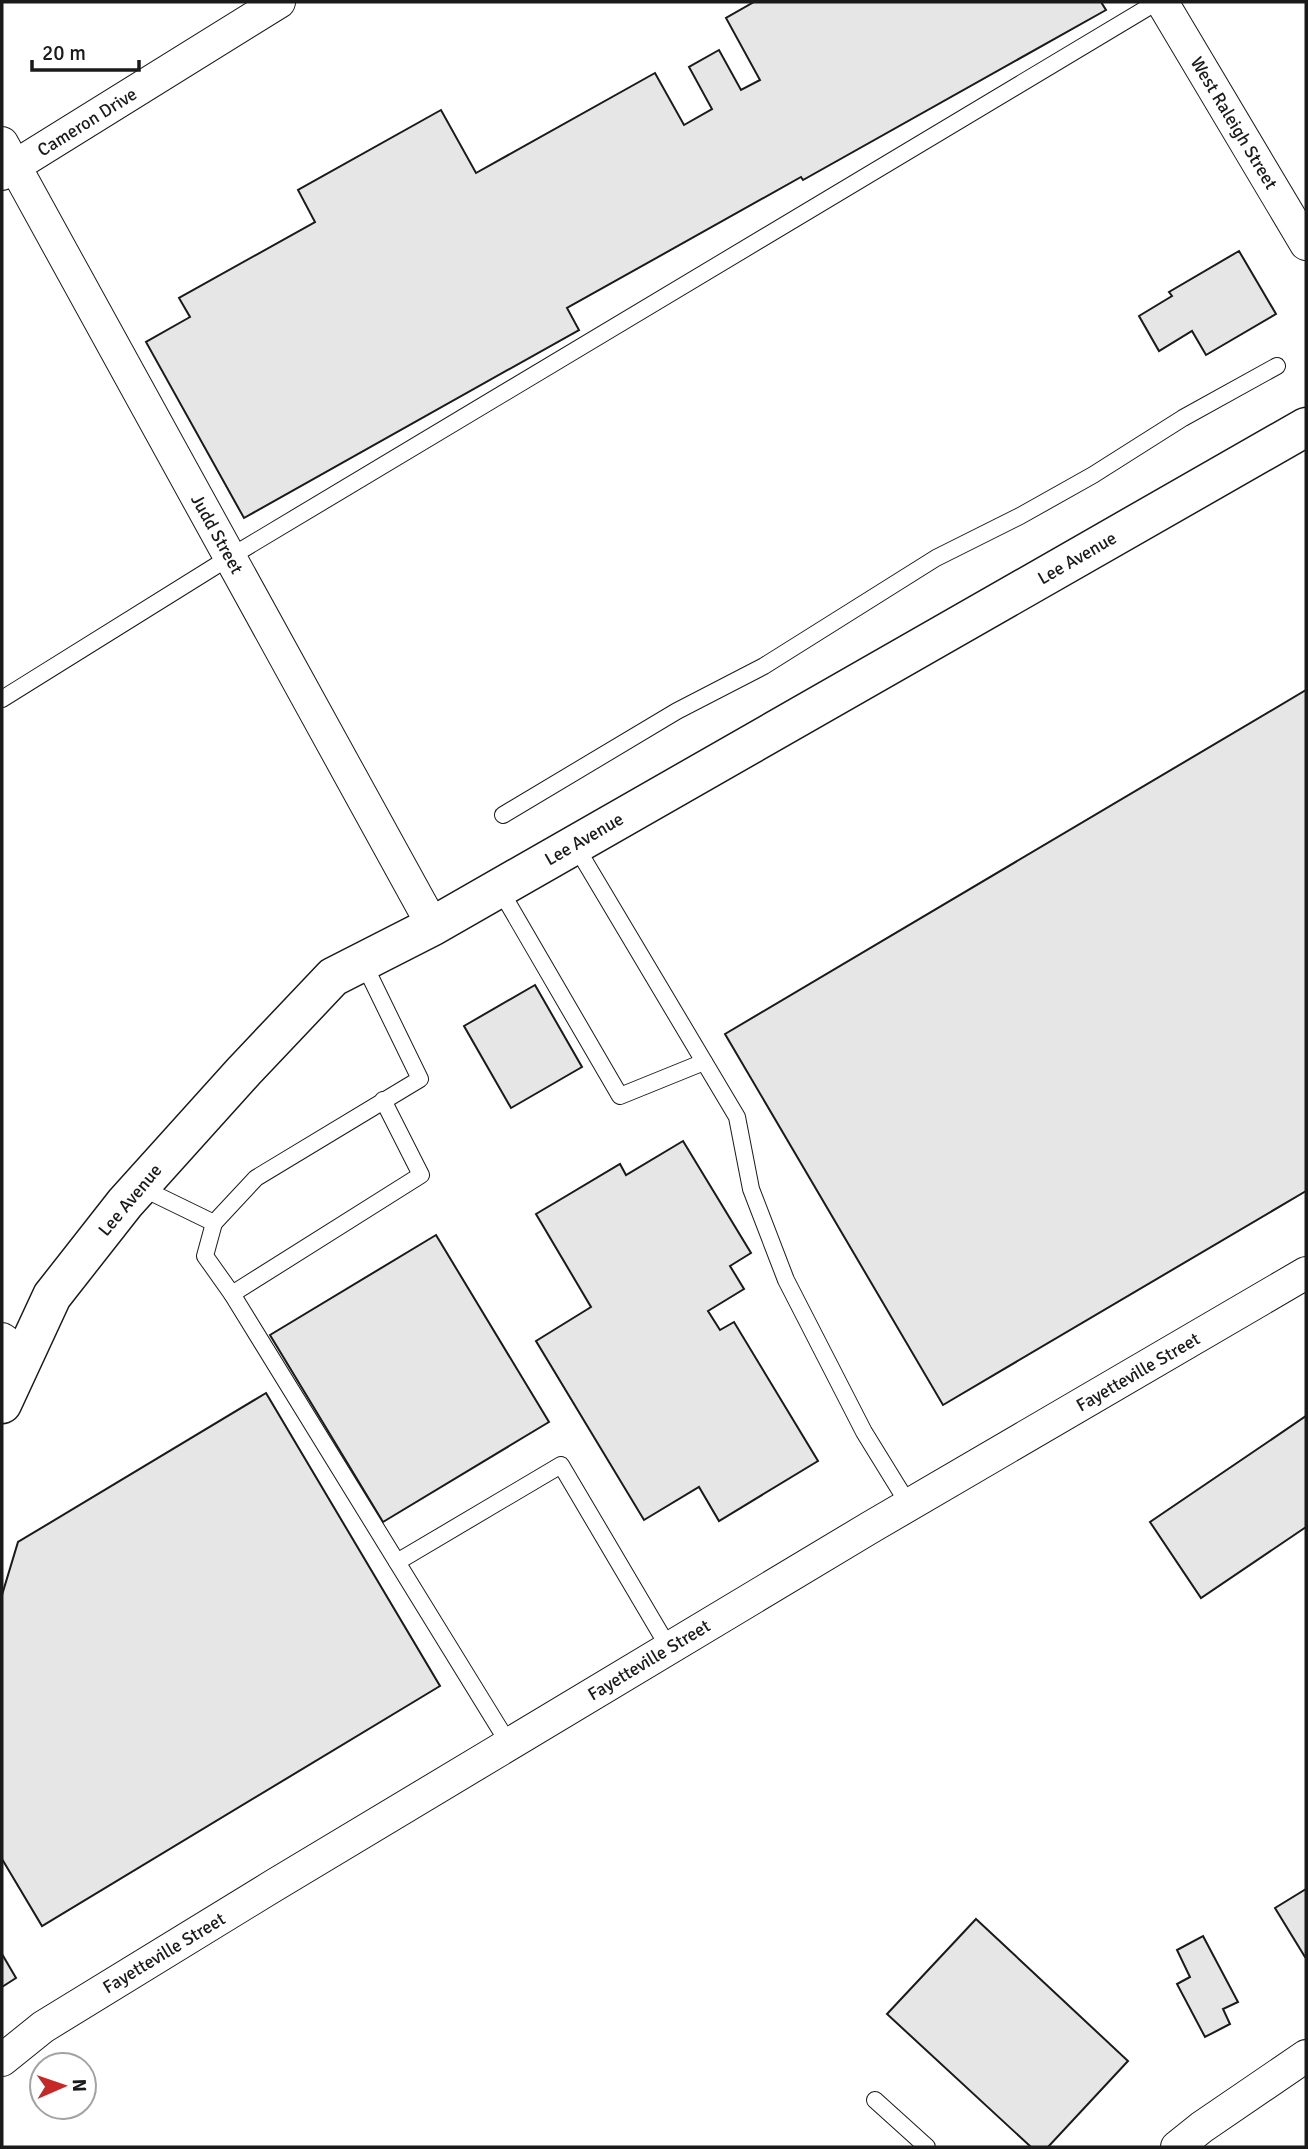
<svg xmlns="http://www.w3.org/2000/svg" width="1308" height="2149" font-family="Signika,sans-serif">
  <rect width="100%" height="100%" fill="#fff"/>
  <!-- building -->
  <g fill="#e6e6e6" stroke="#1a1a1a" stroke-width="2">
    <polygon points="754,2 1101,2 1106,10 803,180 801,177 567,308 579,330 244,518 146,342 190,317 179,298 315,222 298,190 441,110 476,173 655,73 684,125 712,109 689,67 719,50 741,90 760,80 726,18"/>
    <polygon points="1239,251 1276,314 1206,355 1192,331 1159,351 1139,316 1172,296 1169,292"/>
    <polygon points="1306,690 1306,1191 943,1405 725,1034"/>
    <polygon points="535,985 582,1067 511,1108 464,1026"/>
    <polygon points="683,1141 751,1253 730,1266 744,1289 708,1311 720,1330 734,1322 818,1461 719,1521 699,1487 644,1520 536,1341 591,1307 536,1214 620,1164 626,1175"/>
    <polygon points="436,1235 549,1422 383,1522 270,1335"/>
    <polygon points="266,1393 440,1686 42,1926 2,1859 2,1595 18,1542"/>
    <polygon points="1306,1416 1306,1527 1201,1598 1150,1522"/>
    <polygon points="1306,1889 1306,1957 1305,1957 1275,1908"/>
    <polygon points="976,1919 1128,2061 1048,2147 1031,2147 887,2014"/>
    <polygon points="1203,1936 1238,2002 1223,2009 1230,2024 1205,2037 1177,1984 1190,1977 1177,1950"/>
    <polygon points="2,1954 16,1978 2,1987"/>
  </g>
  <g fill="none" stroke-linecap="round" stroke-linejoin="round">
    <defs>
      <g id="lane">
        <polyline points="2,699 230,557 1157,2"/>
        <polyline points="503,815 677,711 764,666 936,558 1020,516 1093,475 1183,418 1277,366"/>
        <polyline points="575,845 737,1117 751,1189 786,1280 864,1432 909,1505"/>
        <polyline points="499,888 620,1096 704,1062"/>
        <polyline points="140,1187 214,1223 256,1178 420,1079 363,962"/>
        <polyline points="214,1223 205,1256 232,1294 421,1175 383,1100"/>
        <polyline points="232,1294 509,1744"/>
        <polyline points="397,1562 561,1465 669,1648"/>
        <polyline points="875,2100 927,2147"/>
      </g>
      <g id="street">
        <polyline points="1162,2 1306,244"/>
        <polyline points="2,143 433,926"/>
        <polyline points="2,174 279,2"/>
        <polyline points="2,1339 23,1354"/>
        <polyline points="2,2060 43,2027 273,1886 871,1527 1306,1273"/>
        <polyline points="1177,2147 1202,2127 1306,2056"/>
      </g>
      <polyline id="secondary" points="2,1404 52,1296 125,1203 244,1071 333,977 433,926 1306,427"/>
    </defs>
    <!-- lane casing -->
    <use href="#lane" stroke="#1a1a1a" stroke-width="18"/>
    <!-- street casing -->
    <use href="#street" stroke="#1a1a1a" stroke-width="34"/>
    <!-- secondary casing -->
    <use href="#secondary" stroke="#1a1a1a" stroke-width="41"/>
    <!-- lane -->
    <use href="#lane" stroke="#fff" stroke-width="16"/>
    <!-- street -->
    <use href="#street" stroke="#fff" stroke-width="32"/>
    <!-- secondary -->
    <use href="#secondary" stroke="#fff" stroke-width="38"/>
  </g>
  <g text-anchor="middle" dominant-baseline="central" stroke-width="5" stroke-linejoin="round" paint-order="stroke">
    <!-- street labels -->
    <g font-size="18" fill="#1a1a1a" stroke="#fff">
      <text transform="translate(87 122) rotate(-32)">Cameron Drive</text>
      <text transform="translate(1234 123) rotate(59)">West Raleigh Street</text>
      <text transform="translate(217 534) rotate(61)">Judd Street</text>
      <text transform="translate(1077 558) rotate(-30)">Lee Avenue</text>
      <text transform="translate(584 839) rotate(-30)">Lee Avenue</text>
      <text transform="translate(130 1200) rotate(-50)">Lee Avenue</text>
      <text transform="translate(1138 1372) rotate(-30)">Fayetteville Street</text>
      <text transform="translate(649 1660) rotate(-31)">Fayetteville Street</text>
      <text transform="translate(164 1953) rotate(-31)">Fayetteville Street</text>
    </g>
  </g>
  <!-- border -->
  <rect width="1308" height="2149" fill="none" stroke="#1a1a1a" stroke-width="7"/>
  <!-- north arrow -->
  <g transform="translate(63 2086) rotate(88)"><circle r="33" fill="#ffffff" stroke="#a3a3a3" stroke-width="2"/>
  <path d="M0-5L12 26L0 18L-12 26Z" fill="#c62828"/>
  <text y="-10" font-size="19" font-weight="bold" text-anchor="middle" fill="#1a1a1a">N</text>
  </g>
  <!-- scale -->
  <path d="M32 60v10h107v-10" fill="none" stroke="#1a1a1a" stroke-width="3.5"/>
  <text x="42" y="60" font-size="21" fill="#1a1a1a" stroke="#ffffff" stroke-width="5" paint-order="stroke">20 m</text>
</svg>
